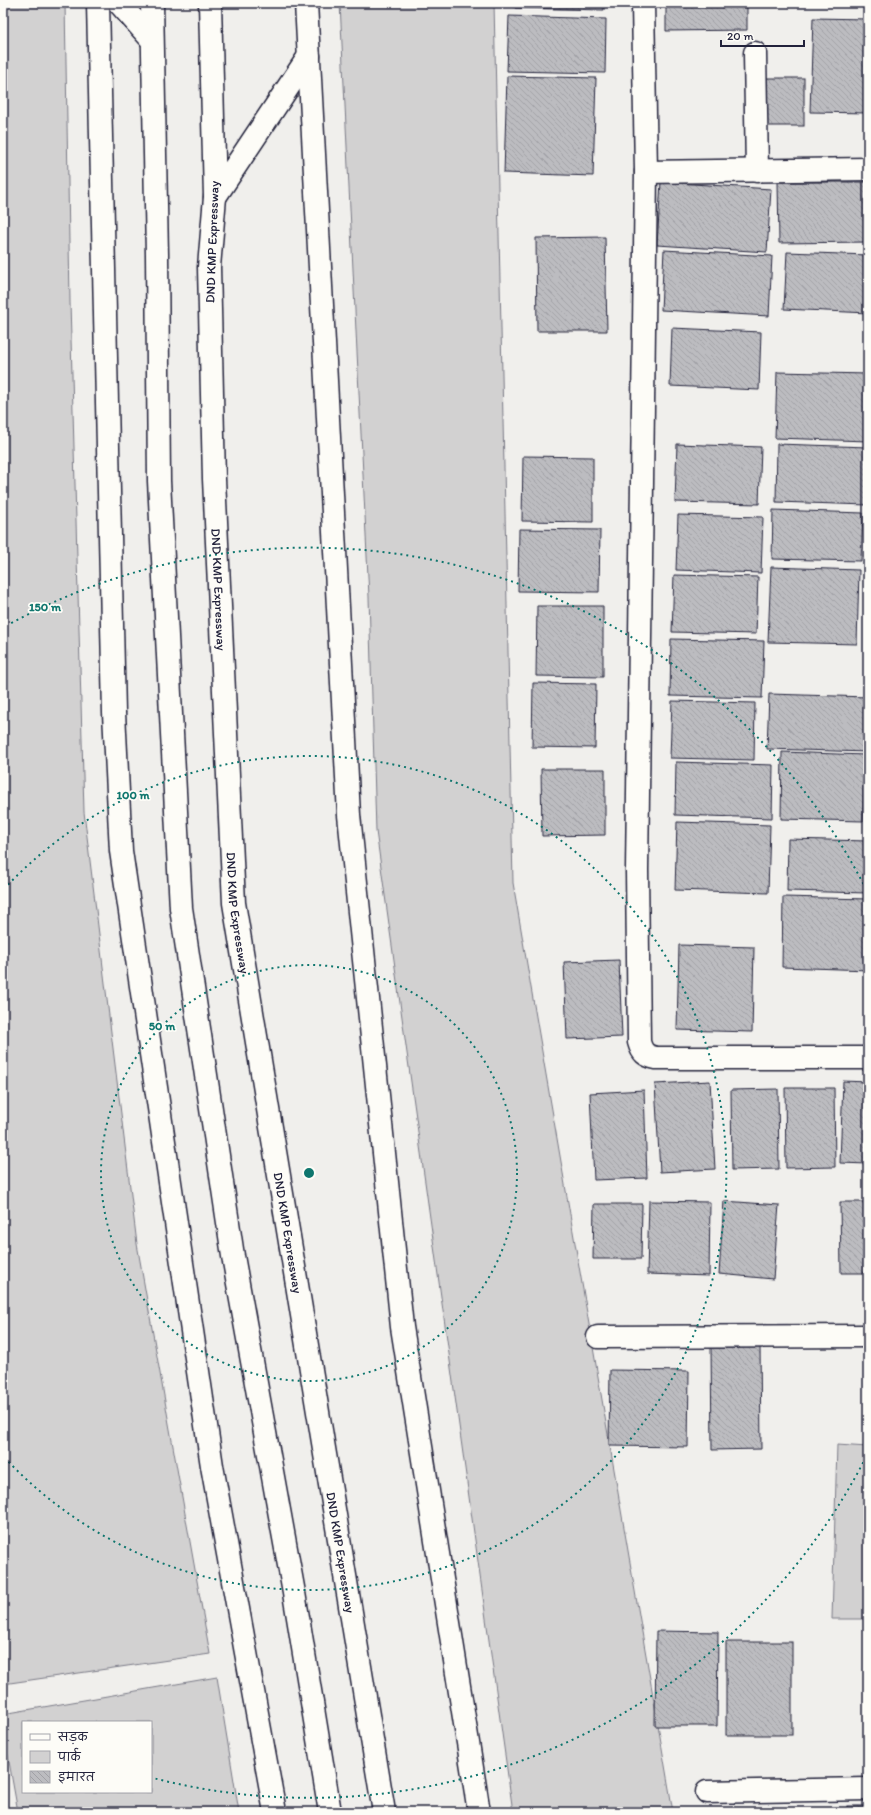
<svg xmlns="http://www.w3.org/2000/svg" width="871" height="1815" font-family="Itim,'Playpen Sans Deva',sans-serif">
  <defs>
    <pattern id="building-back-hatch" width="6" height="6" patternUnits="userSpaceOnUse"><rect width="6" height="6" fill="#bcbcc0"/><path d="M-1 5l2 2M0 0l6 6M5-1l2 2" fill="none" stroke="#a1a1a6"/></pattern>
  </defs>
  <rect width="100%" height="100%" fill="#f0efec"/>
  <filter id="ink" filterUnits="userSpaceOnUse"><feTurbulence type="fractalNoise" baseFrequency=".025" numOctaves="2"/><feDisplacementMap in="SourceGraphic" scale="8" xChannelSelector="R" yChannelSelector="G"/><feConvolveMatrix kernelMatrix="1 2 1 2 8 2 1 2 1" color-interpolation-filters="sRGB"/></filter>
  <g filter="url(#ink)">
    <!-- green -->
    <g fill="#d2d1d1" stroke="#7a7a86" fill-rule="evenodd">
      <polygon points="3,3 65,3 70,302 84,812 137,1244 210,1654 3,1684"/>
      <polygon points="340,3 494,3 513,883 673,1812 513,1812 376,831 369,597"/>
      <polygon points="837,1445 868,1447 868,1619 832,1619"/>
      <path d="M 217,1677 L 239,1812 L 18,1812 L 3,1728 L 3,1714 ZM 23,1722 L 151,1722 L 151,1792 L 23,1792 Z"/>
    </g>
    <!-- building -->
    <g fill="url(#building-back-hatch)" stroke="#22223b">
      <polygon points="515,3 604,3 604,10 515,8"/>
      <polygon points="666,3 747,3 747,30 666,31"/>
      <polygon points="509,16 606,19 605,73 507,71"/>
      <polygon points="813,18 868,19 868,113 810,112"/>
      <polygon points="507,76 596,78 593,176 504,173"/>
      <rect x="764" y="78" width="40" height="48"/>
      <polygon points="661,182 771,189 767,252 657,245"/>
      <polygon points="778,182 868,182 868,242 779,243"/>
      <polygon points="605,237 607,331 537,331 536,238"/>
      <polygon points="664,250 772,256 769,316 661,310"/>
      <polygon points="787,252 868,255 868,313 784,309"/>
      <polygon points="672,328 761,332 759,390 670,386"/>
      <polygon points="777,372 868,374 868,441 775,438"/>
      <polygon points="677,444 761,447 759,504 675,502"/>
      <polygon points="777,444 868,447 868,505 776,502"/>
      <polygon points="523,456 593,457 593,522 522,521"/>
      <polygon points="773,510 863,513 861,561 772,559"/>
      <polygon points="678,515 763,517 761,573 676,570"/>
      <polygon points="519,529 600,530 599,592 518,591"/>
      <polygon points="771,567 859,570 857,644 768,642"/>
      <polygon points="674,575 758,577 756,634 672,632"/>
      <polygon points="537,606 603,606 603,677 536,676"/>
      <polygon points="671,639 764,641 762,698 670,696"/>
      <polygon points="533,683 596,684 595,748 532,747"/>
      <polygon points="769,694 868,697 868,752 767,749"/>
      <polygon points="672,701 755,703 754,760 670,758"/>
      <polygon points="782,752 865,755 863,821 781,819"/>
      <polygon points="676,762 773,765 772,818 675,815"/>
      <polygon points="541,769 605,769 605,835 542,836"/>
      <polygon points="677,822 770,825 768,893 675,890"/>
      <polygon points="788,839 868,841 868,893 787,891"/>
      <polygon points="783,897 868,899 868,970 782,967"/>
      <polygon points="679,945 754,947 752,1032 677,1030"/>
      <polygon points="619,960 622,1037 567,1039 564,962"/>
      <polygon points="710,1081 715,1169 660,1172 655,1084"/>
      <polygon points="843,1081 868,1082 868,1164 840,1163"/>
      <polygon points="785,1088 834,1088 835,1167 786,1168"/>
      <polygon points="778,1089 779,1169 732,1170 731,1090"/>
      <polygon points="644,1090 647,1178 594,1180 590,1093"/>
      <polygon points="649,1201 710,1202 709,1276 647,1274"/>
      <polygon points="724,1201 779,1205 773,1279 719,1274"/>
      <polygon points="840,1202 868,1202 868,1273 841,1273"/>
      <polygon points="594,1204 642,1204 641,1259 593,1259"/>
      <polygon points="760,1346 761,1449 712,1450 711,1347"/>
      <polygon points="610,1370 689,1371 688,1447 609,1446"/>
      <polygon points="656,1631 718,1632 717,1726 655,1726"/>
      <rect x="726" y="1642" width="66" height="93"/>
      <rect x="867" y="1647" width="1" height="55"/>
      <rect x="847" y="1806" width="21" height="6"/>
    </g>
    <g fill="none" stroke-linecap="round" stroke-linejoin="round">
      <defs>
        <g id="minor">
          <polyline points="98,3 114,713 121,851 212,1466 275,1812"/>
          <polyline points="306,3 349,815 402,1327 479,1812"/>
          <path d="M 643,3 L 646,172 L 637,870 L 639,1042 C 642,1053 646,1056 656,1058 L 868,1058"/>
          <polyline points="755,53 757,171"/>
          <polyline points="646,172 868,169"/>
          <polyline points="598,1337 868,1336"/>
          <polyline points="707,1792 868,1789"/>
        </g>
        <g id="highway">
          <polyline points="119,3 152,40"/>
          <polyline points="152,3 157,255 159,481 181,908 233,1256 294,1593 330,1812"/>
          <path id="s1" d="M 210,3 L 215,197 L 209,267 L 214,479 L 234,903 L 384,1812"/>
          <polyline points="215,197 309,56"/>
        </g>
      </defs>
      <!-- minor casing -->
      <use href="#minor" stroke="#22223b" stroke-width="25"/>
      <!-- highway casing -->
      <use href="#highway" stroke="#22223b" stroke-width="25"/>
      <!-- minor -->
      <use href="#minor" stroke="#fdfcf7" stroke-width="22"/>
      <!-- highway -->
      <use href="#highway" stroke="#fdfcf7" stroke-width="22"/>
    </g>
  </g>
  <!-- distance rings -->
  <g fill="none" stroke="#0f766e" stroke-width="2" stroke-dasharray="2 4">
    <circle cx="309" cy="1173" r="208"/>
    <path d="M4 889A417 417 0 1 1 4 1457"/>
    <path d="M866 1457A625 625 0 0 1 153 1778M6 626A625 625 0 0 1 866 889"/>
  </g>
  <g text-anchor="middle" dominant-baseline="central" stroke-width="3.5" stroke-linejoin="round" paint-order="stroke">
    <!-- street labels -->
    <g font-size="13" fill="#22223b" stroke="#fdfcf7">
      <text transform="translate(212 242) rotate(-88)">DND KMP Expressway</text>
      <text stroke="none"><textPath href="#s1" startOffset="587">DND KMP Expressway</textPath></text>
      <text stroke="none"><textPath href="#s1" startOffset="911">DND KMP Expressway</textPath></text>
      <text stroke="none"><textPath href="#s1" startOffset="1235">DND KMP Expressway</textPath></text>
      <text stroke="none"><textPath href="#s1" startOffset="1559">DND KMP Expressway</textPath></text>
    </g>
  </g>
  <circle cx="309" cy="1173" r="6" fill="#0f766e" stroke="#fdfcf7" stroke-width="2"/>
  <g font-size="12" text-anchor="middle" font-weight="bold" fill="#0f766e" stroke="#fdfcf7" stroke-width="3.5" stroke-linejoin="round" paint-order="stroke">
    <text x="45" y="611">150 m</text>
    <text x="133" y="799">100 m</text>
    <text x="162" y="1030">50 m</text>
  </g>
  <!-- margin -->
  <rect width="871" height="1815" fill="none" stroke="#fdfcf7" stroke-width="16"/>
  <rect x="8" y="8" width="855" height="1799" fill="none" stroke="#22223b" stroke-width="1.5" filter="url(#ink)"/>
  <!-- legend -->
  <rect x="22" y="1721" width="130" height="72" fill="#fdfcf7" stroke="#a5a5ac"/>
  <rect x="30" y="1734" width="20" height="6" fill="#fdfcf7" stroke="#a5a5ac"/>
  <text x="58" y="1741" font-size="12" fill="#22223b">सड़क</text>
  <rect x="30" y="1751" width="20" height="12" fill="#d2d1d1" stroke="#a5a5ac"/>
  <text x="58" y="1761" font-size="12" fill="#22223b">पार्क</text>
  <rect x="30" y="1771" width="20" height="12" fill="url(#building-back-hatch)" stroke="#a5a5ac"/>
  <text x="58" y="1781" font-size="12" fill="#22223b">इमारत</text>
  <!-- scale -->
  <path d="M721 40v6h83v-6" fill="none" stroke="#22223b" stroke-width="2"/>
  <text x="727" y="40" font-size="12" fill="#22223b" stroke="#fdfcf7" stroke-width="3" paint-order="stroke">20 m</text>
</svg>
